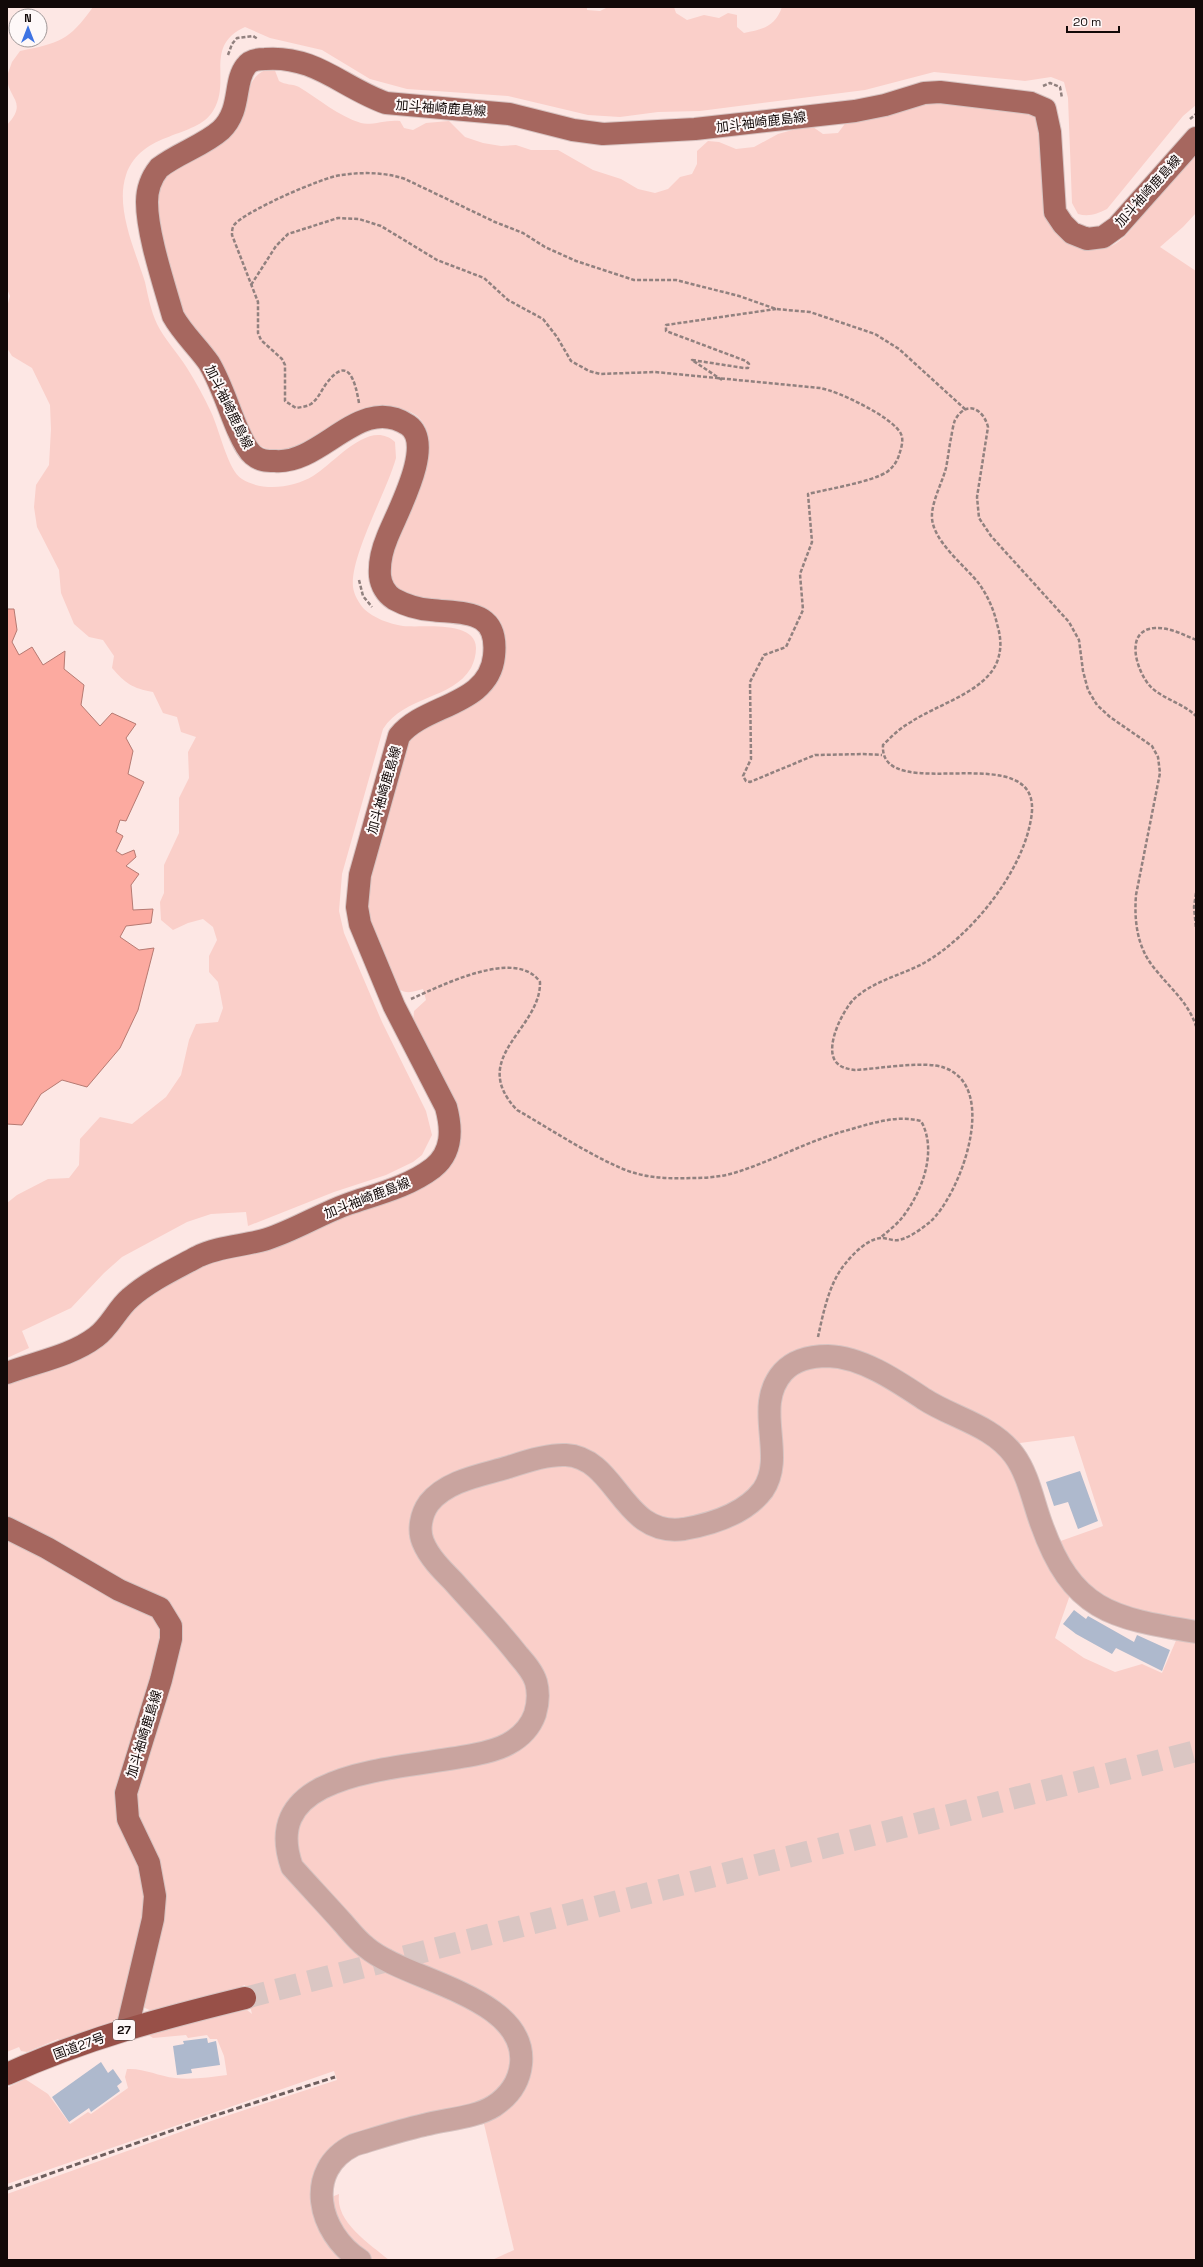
<svg xmlns="http://www.w3.org/2000/svg" width="1203" height="2267" font-family="'Space Grotesk','Noto Sans JP',sans-serif">
  <rect width="100%" height="100%" fill="#fde7e4"/>
  <!-- green -->
  <g fill="#facfc9">
    <path d="M 93,7 L 587,7 L 587,10 L 600,11 L 608,7 L 674,7 L 676,13 L 687,20 L 704,15 L 719,18 L 728,13 L 737,15 L 737,27 L 744,33 C 763,29 775,27 782,7 L 1196,7 L 1196,105 L 1183,116 L 1107,209 C 1097,214 1089,217 1078,214 L 1072,203 L 1068,98 L 1064,82 L 1051,77 L 1025,81 L 934,72 L 865,90 L 700,111 L 658,112 L 620,117 L 588,115 L 508,96 L 407,89 L 370,79 L 322,50 L 270,38 L 245,27 C 203,46 232,81 213,111 C 196,139 142,130 126,175 C 115,208 135,250 145,282 C 148,296 151,311 157,324 C 164,339 178,353 187,368 C 196,382 204,397 211,412 C 219,428 228,471 242,479 C 263,492 293,488 313,476 C 335,463 369,418 395,442 L 396,458 C 387,491 350,556 353,587 C 354,595 359,603 364,609 C 374,618 389,624 403,626 C 422,628 476,620 476,648 C 476,655 474,662 471,668 C 452,700 405,695 383,729 L 342,874 L 339,911 L 344,933 L 382,1022 L 426,1111 L 432,1135 L 422,1155 L 413,1162 L 386,1175 L 334,1192 L 248,1226 L 246,1212 L 211,1214 L 187,1222 L 122,1257 L 104,1273 L 71,1308 L 22,1331 L 29,1348 L 7,1358 L 7,1203 L 17,1195 L 48,1179 L 69,1178 L 79,1165 L 80,1139 L 100,1117 L 132,1124 L 166,1097 L 181,1075 L 189,1040 L 196,1024 L 218,1022 L 223,1008 L 218,982 L 209,972 L 209,956 L 217,940 L 213,927 L 203,919 L 188,923 L 173,930 L 161,920 L 160,902 L 164,893 L 164,865 L 179,833 L 179,798 L 189,778 L 188,752 L 196,737 L 181,732 L 177,717 L 163,713 L 153,692 C 132,688 126,684 112,668 L 114,656 L 103,640 L 89,637 L 74,624 L 61,593 L 59,570 L 37,527 L 34,507 L 36,485 L 49,465 L 51,429 L 50,405 L 32,368 L 12,356 L 7,348 L 7,307 L 10,296 L 7,289 L 7,125 C 29,101 7,99 7,76 L 12,62 L 20,51 C 59,43 69,41 93,7 Z"/>
    <path d="M 274,68 L 279,81 C 285,85 293,84 299,87 C 319,99 338,116 361,123 C 371,126 387,119 400,121 L 404,128 L 413,130 L 426,123 L 449,121 L 465,137 L 483,143 L 501,146 L 516,145 L 531,150 L 558,150 L 593,170 L 621,179 L 638,189 L 655,193 L 668,189 L 680,177 L 692,174 L 697,164 L 697,151 L 708,141 L 719,142 L 736,149 L 754,147 L 778,134 L 796,129 L 813,127 L 823,134 L 838,133 L 850,117 C 862,116 874,115 886,112 C 899,109 911,104 924,101 C 949,97 980,103 1005,108 C 1013,110 1025,110 1032,115 C 1062,137 1022,224 1074,245 C 1083,249 1093,251 1103,249 C 1127,244 1142,213 1156,196 C 1169,181 1183,166 1196,151 L 1196,213 L 1183,227 L 1160,247 L 1196,271 L 1196,1625 C 1134,1615 1081,1608 1055,1543 L 1103,1526 L 1074,1436 L 1013,1444 L 1007,1455 C 1032,1502 1037,1548 1071,1592 L 1055,1638 L 1084,1658 L 1115,1672 L 1142,1664 L 1162,1673 L 1178,1636 L 1196,1639 L 1196,2260 L 492,2260 L 514,2250 L 484,2124 L 425,2130 C 443,2126 480,2121 495,2112 C 548,2080 528,2020 480,1995 C 450,1979 415,1972 385,1955 C 357,1938 322,1891 299,1866 C 293,1848 291,1827 303,1811 C 324,1783 399,1771 433,1766 C 453,1763 476,1764 496,1757 C 513,1751 527,1742 536,1727 L 526,1722 C 501,1755 439,1752 401,1758 C 339,1768 258,1790 285,1871 C 314,1903 342,1943 379,1965 C 418,1988 498,1997 513,2045 C 520,2068 507,2093 486,2102 C 444,2121 369,2122 335,2151 C 327,2157 323,2166 320,2175 C 317,2185 315,2195 317,2204 C 323,2228 334,2247 354,2260 L 7,2260 L 7,2194 L 211,2121 L 337,2080 L 334,2071 L 7,2184 L 7,2088 L 25,2079 L 48,2094 L 70,2124 L 88,2112 L 91,2114 L 128,2088 L 125,2077 L 127,2069 C 144,2068 158,2076 175,2078 C 193,2080 210,2077 227,2075 L 224,2056 L 217,2039 L 210,2039 L 207,2035 L 188,2038 L 186,2035 L 153,2038 L 150,2036 L 149,2032 L 247,2010 L 252,2014 L 245,1985 L 242,1986 L 242,1989 L 152,2011 L 145,2008 L 141,2004 L 162,1896 L 155,1861 L 135,1818 L 132,1804 L 132,1794 L 140,1760 L 166,1682 L 177,1640 L 177,1626 L 165,1604 L 153,1596 L 122,1584 L 51,1541 L 7,1520 L 7,1380 L 85,1352 L 102,1342 L 133,1304 L 199,1264 L 217,1257 L 269,1246 L 348,1212 L 390,1199 L 427,1184 L 439,1176 L 450,1164 L 457,1151 L 459,1136 L 458,1120 L 454,1104 L 413,1022 L 414,1011 L 426,1000 L 423,989 C 415,991 407,995 399,989 C 388,981 366,921 365,906 C 364,896 366,885 367,875 L 404,744 C 408,739 413,731 418,727 C 424,723 432,721 438,718 C 465,705 494,693 502,661 C 524,566 402,629 391,577 C 381,531 458,453 417,416 C 410,410 399,408 391,408 C 379,408 369,410 358,414 C 330,424 289,467 258,444 C 243,432 228,385 219,366 C 209,347 192,336 181,318 C 168,296 149,207 160,184 C 173,156 214,154 230,132 C 233,127 237,123 239,118 C 251,97 244,73 274,68 Z"/>
    <polygon points="7,1535 146,1607 166,1627 131,1757 148,1896 122,2017 116,2021 60,2041 58,2039 27,2052 21,2051 19,2047 7,2052"/>
    <path d="M 339,2194 C 335,2222 370,2244 389,2260 L 368,2260 L 345,2241 L 329,2198 Z"/>
  </g>
  <!-- water -->
  <polygon fill="#fcaaa0" stroke="#b67a72" points="7,609 14,609 17,630 12,642 19,655 32,647 43,665 65,651 64,669 84,685 81,705 100,726 112,713 136,724 126,738 133,751 128,774 144,782 126,821 120,820 116,832 123,836 116,851 122,855 134,850 136,857 126,866 139,874 131,885 133,910 153,909 151,923 126,926 120,937 139,950 154,948 138,1010 120,1048 87,1087 62,1080 41,1094 22,1125 7,1124"/>
  <!-- building -->
  <g fill="#aeb9cd">
    <polygon points="1080,1471 1098,1521 1078,1529 1068,1502 1054,1506 1046,1482"/>
    <polygon points="1074,1610 1086,1619 1088,1616 1134,1642 1137,1635 1170,1650 1162,1671 1116,1648 1112,1654 1076,1634 1063,1624"/>
    <polygon points="207,2038 208,2043 216,2041 220,2065 191,2069 192,2073 177,2075 173,2046 184,2044 183,2041"/>
    <polygon points="101,2062 108,2073 113,2069 122,2082 117,2086 120,2091 91,2112 89,2108 69,2122 52,2097"/>
  </g>
  <g fill="none" stroke-linecap="round" stroke-linejoin="round">
    <!-- highway-tunnel -->
    <polyline stroke="#dac6c3" stroke-width="22" stroke-dasharray="22 11" stroke-linecap="butt" points="245,1998 1196,1751"/>
    <defs>
      <path id="minor" d="M 360,2260 C 318,2233 303,2170 354,2145 C 377,2138 401,2130 424,2125 C 446,2119 475,2118 494,2106 C 509,2096 519,2083 521,2064 C 528,1996 405,1981 366,1947 C 357,1940 350,1931 343,1923 C 326,1904 309,1886 292,1867 C 251,1751 454,1774 508,1744 C 521,1737 530,1728 535,1714 C 538,1704 539,1693 536,1682 C 533,1672 525,1663 518,1655 C 498,1629 475,1606 453,1581 C 442,1570 429,1557 423,1542 C 418,1530 421,1514 429,1503 C 447,1480 483,1475 509,1467 C 526,1461 548,1454 566,1455 C 618,1458 622,1538 684,1529 C 712,1524 745,1514 763,1490 C 787,1455 752,1407 783,1372 C 794,1360 812,1356 828,1356 C 862,1357 897,1381 924,1399 C 953,1418 992,1425 1014,1455 C 1028,1474 1033,1501 1041,1523 C 1072,1611 1111,1618 1196,1632"/>
      <g id="major">
        <path d="M 7,1373 C 36,1362 71,1356 96,1337 C 110,1327 117,1309 130,1298 C 149,1281 175,1269 197,1257 C 219,1246 244,1246 267,1239 C 295,1230 320,1214 348,1204 C 377,1194 408,1187 433,1168 C 453,1152 452,1129 446,1107 L 394,1006 L 360,924 L 357,907 L 360,875 L 399,736 C 424,704 489,706 494,656 C 499,609 465,614 431,610 C 417,609 405,605 394,599 C 386,594 381,585 380,576 C 379,563 382,550 387,538 C 396,514 436,444 408,425 C 360,393 322,465 275,461 C 267,461 260,461 253,455 C 246,449 241,437 237,428 C 228,407 221,383 209,363 C 198,347 183,334 173,316 C 164,284 147,234 147,202 C 147,189 151,178 159,168 C 178,153 203,146 221,130 C 242,110 233,82 246,66 C 250,60 259,59 265,59 C 315,55 343,88 386,103 L 509,114 L 573,130 L 603,134 L 695,129 L 855,111 L 885,105 L 924,93 L 940,92 L 1031,103 L 1045,109 L 1050,132 L 1055,212 L 1063,224 L 1072,233 L 1087,239 L 1103,237 L 1117,227 L 1196,138"/>
        <polyline points="7,1528 47,1548 119,1590 160,1608 171,1626 171,1639 161,1680 126,1793 128,1819 149,1863 155,1896 153,1919 127,2029"/>
      </g>
      <path id="highway" d="M 7,2074 C 84,2039 163,2018 245,1998"/>
    </defs>
    <!-- minor casing -->
    <use href="#minor" stroke="#d7c3c1" stroke-width="24"/>
    <!-- major casing -->
    <use href="#major" stroke="#d7c3c1" stroke-width="24"/>
    <!-- highway casing -->
    <use href="#highway" stroke="#d7c3c1" stroke-width="24"/>
    <!-- path -->
    <g stroke="#91817f" stroke-width="2.5" stroke-dasharray="4 2" stroke-linecap="butt">
      <polyline points="228,55 232,44 237,38 253,36 258,39"/>
      <polyline points="1043,86 1050,83 1060,87 1062,98"/>
      <polyline points="1190,119 1196,114"/>
      <path d="M 251,285 L 276,246 L 288,234 L 338,218 L 359,219 L 381,226 L 437,260 L 484,278 L 508,300 L 543,319 L 557,337 L 571,361 L 589,371 L 600,374 L 655,372 L 820,388 C 838,391 893,417 901,434 C 904,440 901,449 899,455 C 897,462 893,467 887,472 C 871,482 828,489 808,494 L 812,542 L 800,574 L 803,610 L 786,647 L 764,655 L 750,682 L 751,759 L 743,776 L 746,781 L 750,782 L 815,755 L 863,754 L 882,755"/>
      <polyline points="722,380 692,360 744,368 748,368 749,364 746,361 666,331 666,325 776,309"/>
      <path d="M 359,403 C 355,380 348,354 326,384 C 321,391 318,399 311,404 C 306,407 301,407 296,408 L 285,401 L 285,365 L 282,359 L 261,340 L 258,333 L 258,302 L 232,235 C 232,231 232,227 235,224 C 246,211 323,177 341,175 C 363,172 384,172 405,179 L 495,222 L 523,233 L 545,247 L 576,261 L 634,280 L 676,280 L 739,296 L 776,309 L 810,312 L 875,334 L 899,349 L 966,410"/>
      <polyline points="359,580 363,596 372,607"/>
      <path d="M 1196,640 C 1184,635 1169,627 1155,628 C 1123,630 1137,672 1150,686 C 1162,699 1183,703 1196,716"/>
      <polyline points="1196,893 1194,907 1196,928"/>
      <path d="M 411,999 C 441,986 516,947 540,982 C 541,1030 467,1057 517,1110 C 552,1130 586,1153 623,1169 C 645,1178 668,1179 691,1178 C 705,1178 720,1177 734,1173 C 770,1162 804,1143 841,1132 C 867,1125 895,1114 921,1121 C 938,1151 922,1193 901,1219 C 895,1226 887,1232 880,1238"/>
      <path d="M 818,1337 C 823,1314 829,1283 845,1264 C 853,1254 867,1239 881,1238 C 887,1238 893,1241 899,1240 C 911,1237 921,1229 930,1222 C 960,1195 1000,1088 945,1068 C 925,1060 877,1069 855,1070 C 848,1069 841,1068 836,1062 C 824,1047 843,1010 854,999 C 873,981 902,975 924,963 C 971,936 1022,873 1031,819 C 1047,732 879,809 883,745 C 892,736 900,728 911,722 C 936,705 985,692 997,662 C 1002,649 1001,637 997,624 C 994,610 988,597 980,585 C 966,566 930,540 932,514 C 933,499 942,483 946,468 C 948,458 949,448 951,438 C 952,433 953,425 955,420 C 966,400 983,408 988,427 L 977,497 L 979,518 L 991,536 L 1069,622 L 1079,640 L 1083,671 L 1088,690 L 1097,705 L 1110,717 L 1152,746 L 1158,757 L 1160,773 L 1136,895 C 1134,921 1137,948 1155,969 C 1170,988 1188,1002 1196,1026"/>
    </g>
    <!-- minor -->
    <use href="#minor" stroke="#c9a49f" stroke-width="22"/>
    <!-- major -->
    <use href="#major" stroke="#a6675f" stroke-width="22"/>
    <!-- highway -->
    <use href="#highway" stroke="#985048" stroke-width="22"/>
    <!-- rail -->
    <polyline stroke="#6e5f5e" stroke-width="3" stroke-dasharray="6 3" stroke-linecap="butt" points="7,2189 210,2117 335,2077"/>
  </g>
  <g text-anchor="middle" dominant-baseline="central" stroke-width="4" stroke-linejoin="round" paint-order="stroke">
    <!-- shield labels -->
    <rect fill="#fef8f8" stroke="#595150" stroke-width="1" x="113" y="2020" width="22" height="20" rx="3"/>
    <g font-size="12" font-weight="bold" fill="#120908">
      <text x="124" y="2030">27</text>
    </g>
    <!-- street labels -->
    <g font-size="13" fill="#120908" stroke="#fef8f8">
      <text transform="translate(441 108) rotate(4)">加斗袖崎鹿島線</text>
      <text transform="translate(761 122) rotate(-7)">加斗袖崎鹿島線</text>
      <text transform="translate(1148 191) rotate(-48)">加斗袖崎鹿島線</text>
      <text transform="translate(229 407) rotate(64)">加斗袖崎鹿島線</text>
      <text transform="translate(384 790) rotate(-74)">加斗袖崎鹿島線</text>
      <text transform="translate(367 1198) rotate(-21)">加斗袖崎鹿島線</text>
      <text transform="translate(144 1734) rotate(-73)">加斗袖崎鹿島線</text>
      <text transform="translate(79 2046) rotate(-20)">国道27号</text>
    </g>
  </g>
  <!-- border -->
  <rect width="1203" height="2267" fill="none" stroke="#120908" stroke-width="16"/>
  <!-- north arrow -->
  <g transform="translate(28 28)"><circle r="19" fill="#fef8f8" stroke="#a09898"/>
  <path d="M0-3L7 15L0 10L-7 15Z" fill="#3e73e3"/>
  <text y="-6" font-size="11" font-weight="bold" text-anchor="middle" fill="#120908">N</text>
  </g>
  <!-- scale -->
  <path d="M1067 26v6h52v-6" fill="none" stroke="#120908" stroke-width="2"/>
  <text x="1073" y="26" font-size="12" fill="#120908" stroke="#fef8f8" stroke-width="3" paint-order="stroke">20 m</text>
</svg>
